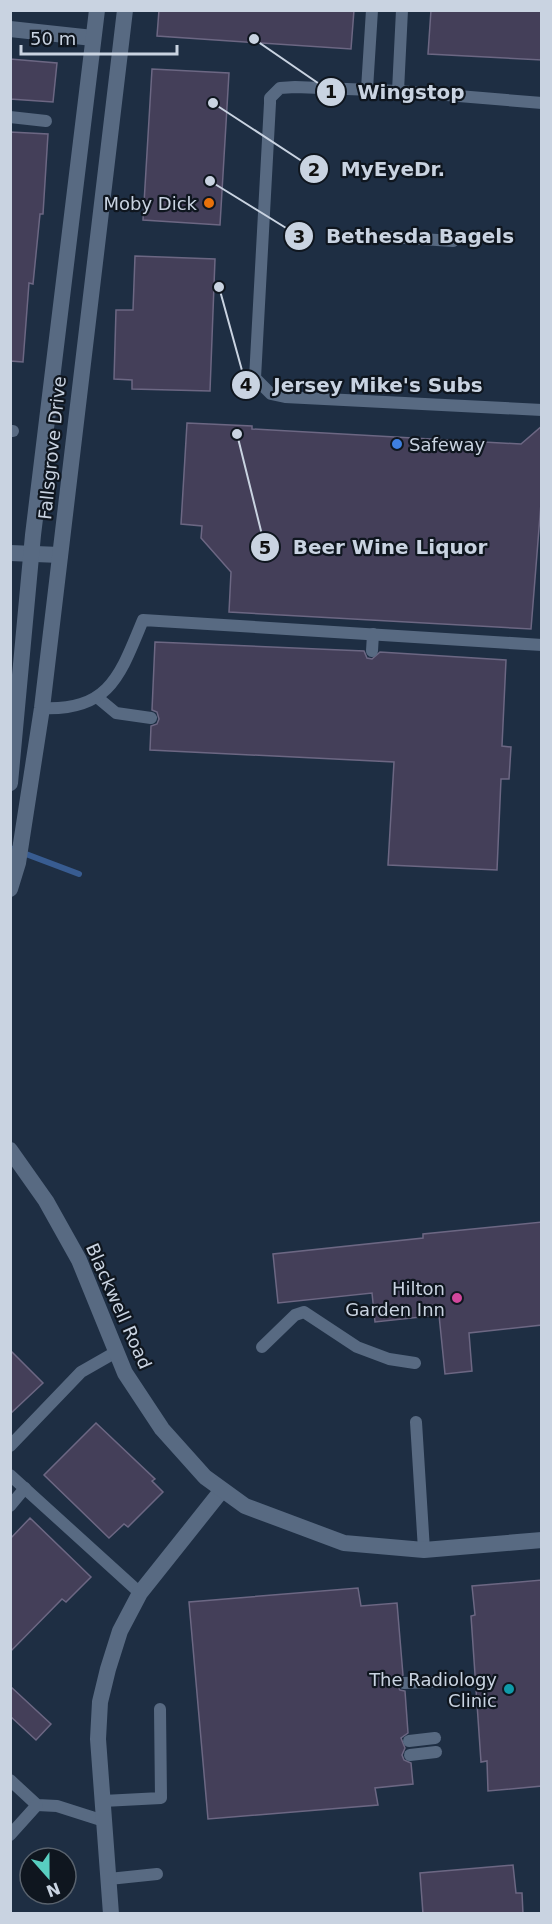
<svg xmlns="http://www.w3.org/2000/svg" width="552" height="1924" font-family="'DejaVu Sans',sans-serif">
  <rect width="100%" height="100%" fill="#1e2e43"/>
  <g fill="none" stroke-linecap="round" stroke-linejoin="round">
    <!-- stream -->
    <polyline stroke="#385c91" stroke-width="6" points="10,848 79,874"/>
  </g>
  <!-- building -->
  <g fill="#443f59" stroke="#6c6783" stroke-width="1.5">
    <polygon points="159,10 354,10 351,49 157,36"/>
    <polygon points="431,10 542,10 542,60 428,54"/>
    <polygon points="10,59 57,63 53,102 10,99"/>
    <polygon points="152,69 229,73 220,225 143,220"/>
    <polygon points="10,132 48,134 43,214 40,214 33,284 29,283 23,362 10,361"/>
    <polygon points="135,256 215,259 210,391 132,389 132,380 114,379 116,310 133,310"/>
    <polygon points="187,423 252,426 252,429 521,444 542,426 542,491 531,629 229,612 231,572 201,538 202,526 181,524"/>
    <polygon points="155,642 364,651 367,658 372,659 380,652 506,660 502,746 511,747 509,779 501,779 497,870 388,865 394,762 150,750 151,726 157,724 159,719 157,712 152,710"/>
    <polygon points="542,1222 542,1325 469,1333 472,1371 445,1374 439,1315 375,1322 372,1293 278,1303 273,1254 423,1238 423,1234"/>
    <polygon points="10,1350 43,1383 10,1414"/>
    <polygon points="96,1423 155,1479 152,1481 163,1492 128,1527 124,1524 109,1538 44,1475"/>
    <polygon points="30,1518 91,1577 66,1602 62,1599 10,1652 10,1539"/>
    <polygon points="542,1580 542,1786 488,1791 487,1761 481,1762 471,1616 475,1615 472,1586"/>
    <polygon points="358,1588 361,1606 397,1603 403,1675 397,1679 396,1684 400,1690 405,1691 408,1733 401,1738 405,1748 402,1755 404,1760 411,1763 413,1784 375,1788 378,1805 208,1819 189,1602"/>
    <polygon points="10,1686 51,1724 36,1740 10,1716"/>
    <polygon points="513,1865 516,1893 522,1893 523,1914 423,1914 420,1873"/>
  </g>
  <g fill="none" stroke-linecap="round" stroke-linejoin="round">
    <!-- service -->
    <g stroke="#586a82" stroke-width="12">
      <polyline points="367,89 372,10"/>
      <polyline points="398,91 402,10"/>
      <polyline points="542,103 398,91 295,87 280,88 270,98 270,103 255,378 271,394 285,397 542,410"/>
      <polyline points="10,117 46,121"/>
      <polyline points="389,237 453,241"/>
      <polyline points="10,431 13,431"/>
      <polyline points="372,651 373,634"/>
      <polyline points="98,698 116,713 151,718"/>
      <path d="M 42,708 C 110,711 120,675 143,620 L 542,645"/>
      <polyline points="262,1347 295,1315 304,1312 357,1347 389,1359 415,1363"/>
      <polyline points="416,1422 424,1550"/>
      <polyline points="10,1446 81,1372 116,1352"/>
      <polyline points="10,1475 140,1593"/>
      <polyline points="10,1506 25,1488"/>
      <polyline points="404,1683 431,1682"/>
      <polyline points="409,1741 435,1738"/>
      <polyline points="410,1755 436,1752"/>
      <polyline points="10,1780 37,1805 57,1806 104,1821"/>
      <polyline points="103,1801 161,1798 160,1709"/>
      <polyline points="10,1835 37,1805"/>
      <polyline points="109,1879 157,1874"/>
    </g>
    <!-- minor -->
    <g stroke="#586a82" stroke-width="16">
      <polyline points="10,29 93,38"/>
      <polyline points="10,553 60,555"/>
      <polyline points="111,1914 98,1739 100,1702 108,1669 120,1631 140,1593 222,1490"/>
    </g>
    <!-- tertiary -->
    <g stroke="#586a82" stroke-width="16">
      <polyline points="10,783 33,535 97,10"/>
      <polyline points="10,889 18,863 42,708 125,10"/>
      <polyline points="10,1150 46,1201 79,1260 125,1373 162,1429 205,1477 245,1506 344,1543 424,1550 542,1540"/>
    </g>
  </g>
  <!-- markers -->
  <circle fill="#e8710a" stroke="#0f161f" stroke-width="2" cx="209" cy="203" r="6"/>
  <circle fill="#3f7fe0" stroke="#0f161f" stroke-width="2" cx="397" cy="444" r="6"/>
  <circle fill="#d1479c" stroke="#0f161f" stroke-width="2" cx="457" cy="1298" r="6"/>
  <circle fill="#0f9aa8" stroke="#0f161f" stroke-width="2" cx="509" cy="1689" r="6"/>
  <g text-anchor="middle" dominant-baseline="central" stroke-width="4.5" stroke-linejoin="round" paint-order="stroke">
    <!-- poi labels -->
    <g font-size="18" fill="#c9d3e1" stroke="#0f161f" text-anchor="end">
      <text x="197" y="203">Moby Dick</text>
      <text x="409" y="444" text-anchor="start">Safeway</text>
      <text x="445" y="1288">Hilton<tspan x="445" dy="21">Garden Inn</tspan></text>
      <text x="497" y="1679">The Radiology<tspan x="497" dy="21">Clinic</tspan></text>
    </g>
    <!-- street labels -->
    <g font-size="18" fill="#c9d3e1" stroke="#0f161f">
      <text transform="translate(52 448) rotate(-84)">Fallsgrove Drive</text>
      <text transform="translate(119 1306) rotate(66)">Blackwell Road</text>
    </g>
  </g>
  <!-- callouts -->
  <path fill="none" stroke="#c9d3e1" stroke-width="2" d="M254 39L331 92M213 103L314 169M210 181L299 236M219 287L246 385M237 434L265 547"/>
  <g fill="#c9d3e1" stroke="#0f161f" stroke-width="2">
    <circle cx="254" cy="39" r="6"/>
    <circle cx="213" cy="103" r="6"/>
    <circle cx="210" cy="181" r="6"/>
    <circle cx="219" cy="287" r="6"/>
    <circle cx="237" cy="434" r="6"/>
    <circle cx="331" cy="92" r="15"/>
    <circle cx="314" cy="169" r="15"/>
    <circle cx="299" cy="236" r="15"/>
    <circle cx="246" cy="385" r="15"/>
    <circle cx="265" cy="547" r="15"/>
  </g>
  <g font-size="18" text-anchor="middle" font-weight="bold" fill="#111">
    <text x="331" y="98">1</text>
    <text x="314" y="176">2</text>
    <text x="299" y="243">3</text>
    <text x="246" y="391">4</text>
    <text x="265" y="554">5</text>
  </g>
  <g font-size="20" text-anchor="middle" font-weight="bold" fill="#c9d3e1" stroke="#0f161f" stroke-width="4.5" stroke-linejoin="round" paint-order="stroke">
    <text x="411" y="99">Wingstop</text>
    <text x="393" y="176">MyEyeDr.</text>
    <text x="420" y="243">Bethesda Bagels</text>
    <text x="378" y="392">Jersey Mike's Subs</text>
    <text x="390" y="554">Beer Wine Liquor</text>
  </g>
  <!-- border -->
  <rect width="552" height="1924" fill="none" stroke="#c9d3e1" stroke-width="24"/>
  <!-- north arrow -->
  <g transform="translate(48 1876) rotate(159)"><circle r="28" fill="#0f161f" stroke="#59626d" stroke-width="1.5"/>
  <path d="M0-4.5L10 22L0 15L-10 22Z" fill="#58cec0"/>
  <text y="-9" font-size="16" font-weight="bold" text-anchor="middle" fill="#c9d3e1">N</text>
  </g>
  <!-- scale -->
  <path d="M21 45v9h156v-9" fill="none" stroke="#c9d3e1" stroke-width="3"/>
  <text x="30" y="45" font-size="18" fill="#c9d3e1" stroke="#0f161f" stroke-width="4.5" paint-order="stroke">50 m</text>
</svg>
